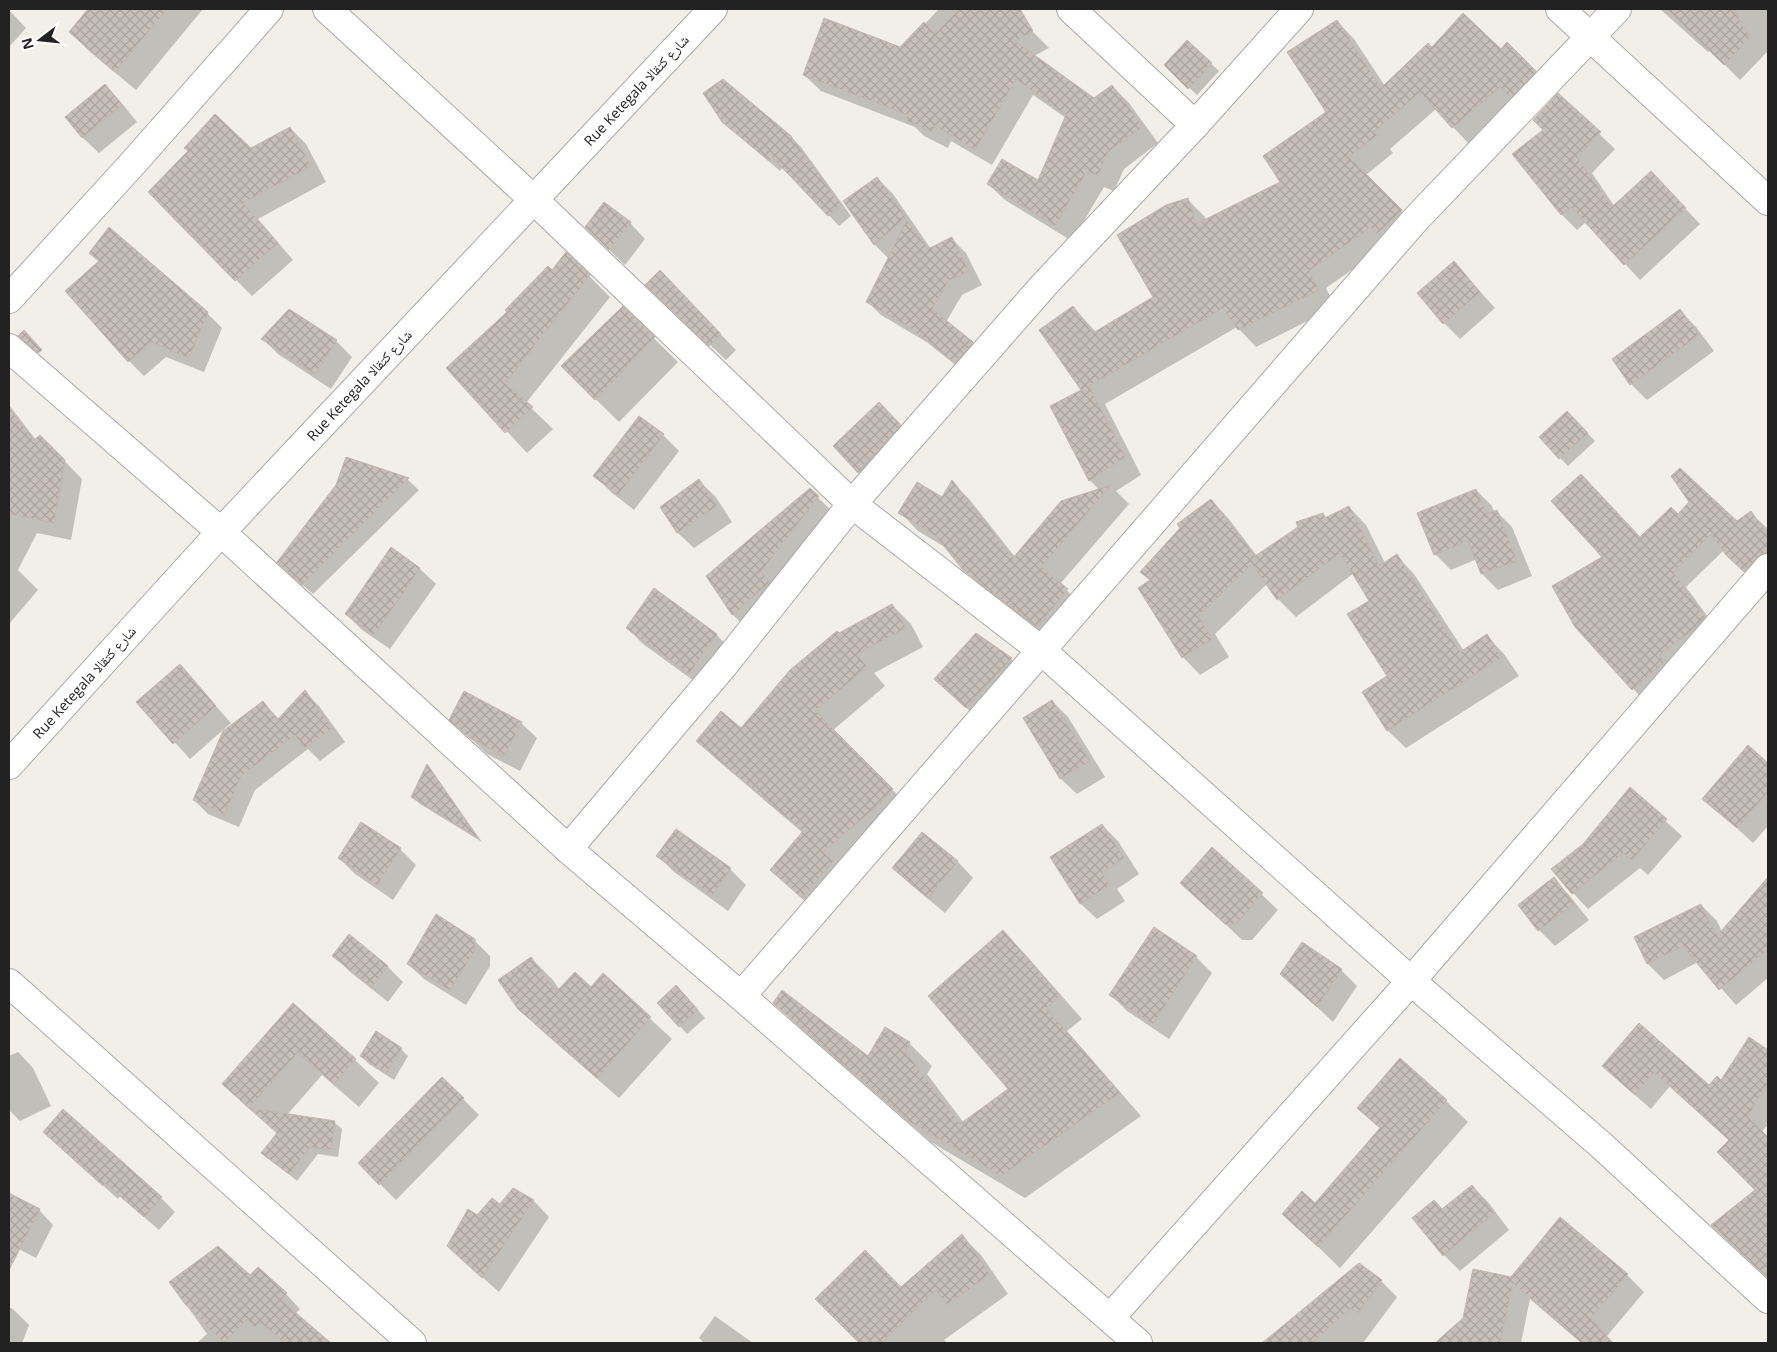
<svg xmlns="http://www.w3.org/2000/svg" width="1777" height="1352" font-family="'Open Sans','Noto Naskh Arabic',sans-serif">
  <defs>
    <pattern id="building-cross-hatch" width="8" height="8" patternUnits="userSpaceOnUse" patternTransform="scale(1.25)"><rect width="8" height="8" fill="#c7bfb8"/><path d="M0 0l8 8M0 8l8-8" fill="none" stroke="#aba49e"/></pattern>
  </defs>
  <rect width="100%" height="100%" fill="#f2efe9"/>
  <!-- shadow -->
  <g fill="#0003">
    <polygon points="90,9 203,9 136,90 90,52 70,32"/>
    <polygon points="939,9 1010,9 1049,48 1034,56 1094,100 1112,86 1129,103 1158,143 1124,169 1114,191 1104,187 1072,241 1005,200 988,184 1039,182 1066,118 1033,95 992,165 951,141 948,148 924,136 915,127 821,91 804,75 901,49"/>
    <polygon points="1660,9 1768,9 1768,51 1740,80 1710,50 1708,52"/>
    <polygon points="9,10 26,28 9,47"/>
    <polygon points="1337,21 1354,39 1385,86 1432,49 1501,50 1507,44 1552,89 1470,145 1436,109 1390,149 1393,153 1366,175 1418,228 1389,244 1326,288 1335,307 1256,347 1237,327 1105,404 1141,475 1116,491 1129,504 1060,584 1086,609 1056,645 983,588 964,569 948,549 918,531 900,512 942,499 952,482 970,500 1015,557 1099,490 1090,480 1073,307 1096,332 1155,298 1187,199 1205,217 1206,221 1282,182 1327,112"/>
    <polygon points="1187,41 1219,71 1197,95 1165,65"/>
    <polygon points="105,85 120,101 137,122 99,153 83,138 66,117"/>
    <polygon points="1558,95 1615,149 1592,173 1615,207 1666,188 1700,224 1640,280 1586,222 1577,230 1562,215 1514,154 1545,130"/>
    <polygon points="290,128 306,144 326,182 258,219 293,260 252,296 149,192 251,149"/>
    <polygon points="735,132 789,135 801,147 851,216 839,226 783,167 780,171"/>
    <polygon points="877,178 893,194 931,249 952,239 966,253 982,285 962,295 946,322 972,343 986,357 969,376 928,343 881,315 867,301 889,259 875,245 844,202"/>
    <polygon points="630,223 645,239 625,265 602,243"/>
    <polygon points="90,253 207,313 222,328 204,372 166,357 144,376 129,361 67,291 100,262"/>
    <polygon points="1454,263 1495,308 1460,339 1444,323"/>
    <polygon points="552,272 589,276 610,297 526,403 553,429 527,453 448,368"/>
    <polygon points="676,288 736,350 726,360 663,300"/>
    <polygon points="623,308 678,362 619,422 562,366"/>
    <polygon points="1680,311 1696,327 1714,351 1647,400 1631,384"/>
    <polygon points="263,339 336,341 352,357 331,389 278,354"/>
    <polygon points="9,405 36,440 40,436 82,479 71,540 37,533 18,570 38,590 9,624"/>
    <polygon points="1567,412 1595,441 1568,466 1540,437"/>
    <polygon points="640,418 663,435 679,451 634,510 611,492 595,476"/>
    <polygon points="895,419 915,441 875,488 834,446"/>
    <polygon points="347,458 408,480 419,490 313,594 289,573 337,485"/>
    <polygon points="699,481 715,496 732,522 694,548 678,533 661,507"/>
    <polygon points="810,490 834,513 749,630 733,615 708,577"/>
    <polygon points="1476,490 1492,506 1494,512 1496,511 1512,527 1532,576 1498,590 1482,574 1477,559 1451,570 1435,554"/>
    <polygon points="1211,500 1228,518 1257,556 1323,514 1327,518 1349,507 1366,525 1385,563 1397,556 1414,574 1464,651 1487,636 1504,654 1519,676 1406,748 1388,731 1364,692 1389,676 1371,601 1354,573 1296,617 1278,599 1267,584 1215,634 1229,657 1200,675 1183,657 1151,581"/>
    <polygon points="1751,513 1768,529 1768,575 1759,586 1724,550 1686,587 1719,632 1647,704 1576,626 1640,538 1678,515 1737,523"/>
    <polygon points="392,549 420,569 436,584 390,649 362,630 346,614"/>
    <polygon points="654,590 717,635 732,651 705,689 643,644 627,628"/>
    <polygon points="892,605 911,624 923,647 874,673 885,686 832,731 911,808 821,916 771,870 803,833 716,759 698,741 741,729 838,634"/>
    <polygon points="1011,659 1026,675 983,723 952,695"/>
    <polygon points="180,666 231,723 190,759 138,702"/>
    <polygon points="305,692 319,706 345,742 320,761 308,749 255,790 239,827 208,814 194,800 263,702 279,719"/>
    <polygon points="1052,701 1068,717 1105,777 1077,794 1061,779 1024,719"/>
    <polygon points="521,723 537,738 520,771 487,754 467,735"/>
    <polygon points="1748,747 1768,765 1768,826 1753,843 1704,798"/>
    <polygon points="427,767 434,774 482,842 420,804 412,797"/>
    <polygon points="1630,789 1682,836 1648,875 1640,868 1588,909 1573,893"/>
    <polygon points="362,824 400,849 416,865 393,900 355,874 339,858"/>
    <polygon points="1102,825 1118,841 1139,874 1117,889 1125,901 1097,919 1081,904 1052,858"/>
    <polygon points="676,831 730,869 746,885 728,911 674,872 658,856"/>
    <polygon points="922,833 958,862 973,878 945,913 910,884 894,868"/>
    <polygon points="1213,849 1278,910 1252,940 1242,940 1182,883"/>
    <polygon points="1553,879 1569,895 1589,920 1555,946 1539,930"/>
    <polygon points="1768,879 1768,978 1736,1005 1698,962 1664,980 1648,964 1636,938 1701,905 1717,921 1722,932"/>
    <polygon points="1154,929 1196,957 1212,973 1169,1039 1127,1011 1111,995"/>
    <polygon points="1003,932 1025,954 1082,1019 1067,1031 1141,1116 1025,1198 931,1142 797,1025 774,1003 869,1058 909,1043 932,1066 927,1074 964,1123 1010,1090"/>
    <polygon points="474,940 490,956 490,966 466,1005 424,979 408,964"/>
    <polygon points="1302,944 1341,970 1357,986 1333,1022 1282,974"/>
    <polygon points="334,955 387,966 403,982 388,1002 349,971"/>
    <polygon points="531,958 552,979 560,990 592,989 603,975 672,1039 619,1098 541,1030 519,1008"/>
    <polygon points="684,994 705,1018 687,1034 659,1003"/>
    <polygon points="293,1005 355,1060 379,1083 359,1107 322,1075 287,1115 334,1122 342,1129 338,1157 318,1154 297,1181 263,1153 278,1133 247,1107 224,1084"/>
    <polygon points="1639,1025 1709,1087 1721,1082 1750,1039 1768,1051 1768,1120 1766,1124 1768,1125 1761,1132 1768,1139 1768,1278 1728,1240 1757,1190 1730,1141 1670,1086 1651,1109 1619,1081"/>
    <polygon points="401,1049 408,1056 394,1080 369,1064 361,1056"/>
    <polygon points="18,1052 33,1068 51,1106 20,1121 9,1110 9,1056"/>
    <polygon points="442,1078 479,1115 396,1200 359,1163"/>
    <polygon points="1446,1101 1468,1122 1340,1268 1284,1214 1315,1204 1381,1129 1359,1108"/>
    <polygon points="59,1146 161,1198 175,1212 159,1230 120,1196 118,1199"/>
    <polygon points="1472,1186 1488,1202 1509,1230 1460,1271 1444,1255 1414,1218 1443,1210"/>
    <polygon points="513,1189 534,1201 549,1217 499,1292 464,1261 477,1217 500,1205"/>
    <polygon points="9,1195 39,1210 53,1225 36,1258 9,1244"/>
    <polygon points="962,1236 981,1255 1008,1294 944,1340 947,1343 860,1343 817,1299 901,1288"/>
    <polygon points="1627,1275 1644,1292 1607,1336 1614,1343 1581,1343 1530,1299 1521,1343 1437,1343 1511,1278"/>
    <polygon points="250,1277 286,1294 300,1309 295,1314 329,1343 197,1343 207,1334 170,1282"/>
    <polygon points="1381,1281 1397,1297 1363,1343 1288,1343 1277,1332"/>
    <polygon points="9,1307 13,1309 29,1325 22,1343 9,1343"/>
    <polygon points="715,1316 753,1343 704,1343 699,1338"/>
  </g>
  <!-- building -->
  <g fill="url(#building-cross-hatch)" stroke="#c4b6ab">
    <polygon points="88,9 167,9 115,72 69,32"/>
    <polygon points="960,9 1020,9 1033,31 1015,41 1094,98 1112,85 1143,126 1108,152 1098,176 1087,171 1055,226 987,184 1002,159 1038,180 1066,115 1016,79 975,150 935,125 932,132 906,120 908,115 803,75 824,18 900,47 924,22 935,34"/>
    <polygon points="1667,9 1733,9 1750,37 1724,65"/>
    <polygon points="1463,13 1501,49 1507,42 1536,71 1511,98 1500,87 1452,128 1420,92 1374,132 1377,135 1349,157 1402,210 1377,234 1371,227 1309,271 1319,290 1238,330 1223,308 1089,386 1125,457 1089,481 1050,406 1081,390 1039,330 1073,306 1093,333 1153,297 1117,235 1166,205 1188,198 1196,224 1280,182 1263,156 1326,112 1287,52 1337,20 1381,88 1428,43 1432,47"/>
    <polygon points="1187,40 1212,63 1188,89 1164,65"/>
    <polygon points="723,79 790,135 841,205 828,216 772,157 769,161 722,122 703,93"/>
    <polygon points="105,84 122,105 82,138 65,117"/>
    <polygon points="1558,93 1601,132 1577,157 1612,207 1651,171 1686,208 1624,265 1571,207 1561,215 1512,154 1543,130 1533,120"/>
    <polygon points="215,114 251,148 290,127 311,166 243,203 278,243 235,281 148,192 188,151 184,148"/>
    <polygon points="877,177 906,217 874,245 843,201"/>
    <polygon points="604,202 631,222 609,250 585,227"/>
    <polygon points="907,220 928,249 952,237 969,271 948,281 932,309 973,342 955,363 912,329 866,302"/>
    <polygon points="109,227 208,312 189,358 151,342 128,362 65,291 99,261 89,253"/>
    <polygon points="566,252 590,275 505,383 533,407 505,433 446,368 507,312 505,310 548,266 552,270"/>
    <polygon points="1454,261 1480,292 1443,324 1417,293"/>
    <polygon points="660,270 721,334 709,346 645,285"/>
    <polygon points="623,306 655,337 595,400 561,366"/>
    <polygon points="289,309 337,340 315,374 261,339"/>
    <polygon points="1680,309 1699,335 1630,385 1612,359"/>
    <polygon points="24,330 42,350 38,353 18,336"/>
    <polygon points="879,402 900,424 900,426 858,473 833,446"/>
    <polygon points="9,408 34,440 40,435 65,460 54,523 9,514"/>
    <polygon points="1567,411 1588,433 1559,459 1539,437"/>
    <polygon points="639,416 664,434 618,495 593,476"/>
    <polygon points="346,457 409,478 302,585 277,562 336,485"/>
    <polygon points="1680,468 1737,521 1751,511 1768,536 1768,553 1762,553 1757,557 1744,572 1726,555 1711,534 1673,572 1705,617 1694,629 1659,655 1665,661 1632,690 1575,627 1552,586 1602,557 1551,501 1581,474 1640,537 1671,507 1678,514 1689,502 1671,476"/>
    <polygon points="699,479 717,506 677,533 660,507"/>
    <polygon points="952,480 1013,558 1061,501 1111,485 1041,567 1068,589 1037,627 963,570 936,536 898,513 917,482 942,497"/>
    <polygon points="810,488 819,496 761,572 770,582 732,615 706,576"/>
    <polygon points="1476,489 1486,514 1497,510 1517,561 1481,574 1468,541 1434,555 1417,513"/>
    <polygon points="1211,499 1255,556 1298,527 1296,522 1323,513 1325,518 1349,506 1379,566 1397,554 1460,652 1487,634 1502,657 1387,731 1362,692 1387,676 1347,614 1369,601 1340,553 1277,600 1252,564 1198,616 1212,639 1182,658 1138,588 1150,580 1140,572 1180,528 1177,524"/>
    <polygon points="391,547 420,568 374,635 345,614"/>
    <polygon points="654,588 717,634 689,674 626,628"/>
    <polygon points="892,604 906,628 857,654 867,667 815,711 893,789 876,807 823,852 833,861 802,898 770,870 803,831 696,741 721,711 741,728 790,670 837,631 839,633"/>
    <polygon points="976,633 1012,658 966,708 934,679"/>
    <polygon points="180,664 216,706 173,744 136,702"/>
    <polygon points="305,690 332,728 305,748 295,735 241,776 225,814 193,800 223,731 263,701 277,720"/>
    <polygon points="464,691 522,722 504,756 470,738 449,720"/>
    <polygon points="1052,700 1090,761 1060,779 1023,718"/>
    <polygon points="1748,745 1768,763 1768,792 1737,828 1702,799"/>
    <polygon points="427,764 478,838 411,797"/>
    <polygon points="1630,787 1667,819 1632,860 1623,853 1572,894 1551,869 1583,844"/>
    <polygon points="361,822 401,848 377,885 338,858"/>
    <polygon points="1102,824 1124,858 1102,873 1110,885 1080,904 1050,857"/>
    <polygon points="676,829 731,868 712,896 656,856"/>
    <polygon points="922,832 958,861 928,898 892,868"/>
    <polygon points="1212,847 1263,893 1236,924 1225,924 1180,883"/>
    <polygon points="1554,877 1574,904 1538,931 1518,905"/>
    <polygon points="1768,877 1768,949 1719,990 1683,946 1647,964 1634,937 1701,904 1717,936"/>
    <polygon points="436,914 475,939 475,950 450,990 407,964"/>
    <polygon points="1154,927 1197,956 1153,1024 1109,995"/>
    <polygon points="1003,930 1060,996 1046,1008 1120,1093 1001,1176 907,1120 773,1003 782,990 868,1056 885,1027 910,1042 905,1051 960,1124 1008,1089 928,996"/>
    <polygon points="349,934 388,966 372,987 332,956"/>
    <polygon points="1302,942 1342,969 1317,1007 1280,974"/>
    <polygon points="531,957 556,992 575,972 591,987 603,973 651,1017 597,1078 518,1009 498,980"/>
    <polygon points="676,985 698,1010 679,1027 657,1003"/>
    <polygon points="293,1003 356,1059 334,1084 298,1052 249,1108 222,1084"/>
    <polygon points="1639,1023 1709,1085 1717,1076 1721,1080 1749,1037 1768,1050 1768,1083 1752,1108 1753,1109 1747,1116 1768,1137 1768,1278 1711,1225 1755,1190 1717,1152 1729,1140 1654,1072 1635,1095 1602,1066"/>
    <polygon points="376,1031 402,1048 386,1073 360,1056"/>
    <polygon points="1400,1058 1447,1100 1318,1247 1282,1214 1302,1191 1315,1203 1380,1128 1357,1108"/>
    <polygon points="442,1077 464,1098 379,1185 358,1163"/>
    <polygon points="249,1108 335,1121 331,1150 310,1147 289,1174 261,1153 277,1133"/>
    <polygon points="63,1109 162,1197 144,1217 105,1183 103,1186 43,1132"/>
    <polygon points="1472,1185 1494,1213 1443,1256 1412,1218 1434,1200 1442,1209"/>
    <polygon points="513,1188 534,1200 482,1278 447,1246 468,1209 477,1215 492,1198 500,1204"/>
    <polygon points="9,1193 40,1209 9,1270"/>
    <polygon points="1560,1217 1628,1274 1591,1318 1612,1343 1582,1343 1513,1283 1500,1343 1435,1343 1463,1318 1473,1269 1511,1277"/>
    <polygon points="962,1234 990,1274 947,1305 936,1289 881,1343 859,1343 815,1299 865,1250 901,1287"/>
    <polygon points="218,1246 250,1275 258,1267 287,1293 281,1300 331,1343 285,1343 260,1322 255,1327 247,1319 224,1343 185,1304 169,1282"/>
    <polygon points="1359,1263 1382,1280 1358,1313 1351,1308 1312,1343 1262,1343"/>
  </g>
  <g fill="none" stroke-linecap="round" stroke-linejoin="round">
    <defs>
      <g id="minor">
        <polyline points="327,9 533,199 852,504 1041,650 1411,981 1601,1145 1768,1299"/>
        <polyline points="1071,9 1195,125"/>
        <polyline points="1560,9 1768,201"/>
        <polyline points="9,299 134,162 269,9"/>
        <polyline points="9,348 221,532 568,849 741,996 1138,1343"/>
        <polyline points="568,849 724,665 852,504 1044,285 1195,125 1299,9"/>
        <polyline points="9,983 412,1343"/>
        <polyline points="741,996 1415,220 1617,9"/>
        <polyline points="1110,1318 1411,981 1768,568"/>
      </g>
      <polyline id="tertiary" points="9,765 221,532 713,9"/>
    </defs>
    <!-- minor casing -->
    <use href="#minor" stroke="#a9a9a9" stroke-width="30"/>
    <!-- tertiary casing -->
    <use href="#tertiary" stroke="#a9a9a9" stroke-width="30"/>
    <!-- minor -->
    <use href="#minor" stroke="#fff" stroke-width="28"/>
    <!-- tertiary -->
    <use href="#tertiary" stroke="#fff" stroke-width="28"/>
  </g>
  <g text-anchor="middle" dominant-baseline="central" stroke-width="4.5" stroke-linejoin="round" paint-order="stroke">
    <!-- street labels -->
    <g font-size="14" fill="#222" stroke="#fff">
      <text transform="translate(636 90) rotate(-47)">Rue Ketegala شارع كتقالا</text>
      <text transform="translate(359 385) rotate(-47)">Rue Ketegala شارع كتقالا</text>
      <text transform="translate(84 682) rotate(-48)">Rue Ketegala شارع كتقالا</text>
    </g>
  </g>
  <!-- border -->
  <rect width="1777" height="1352" fill="none" stroke="#222222" stroke-width="20"/>
  <!-- north arrow -->
  <g transform="translate(40 40) rotate(254)" stroke="#ffffff" stroke-width="4" paint-order="stroke">
  <path d="M0-4L9 19L0 12L-9 19Z" fill="#222222"/>
  <text y="-8" font-size="14" font-weight="bold" text-anchor="middle" fill="#222222">N</text>
  </g>
</svg>
